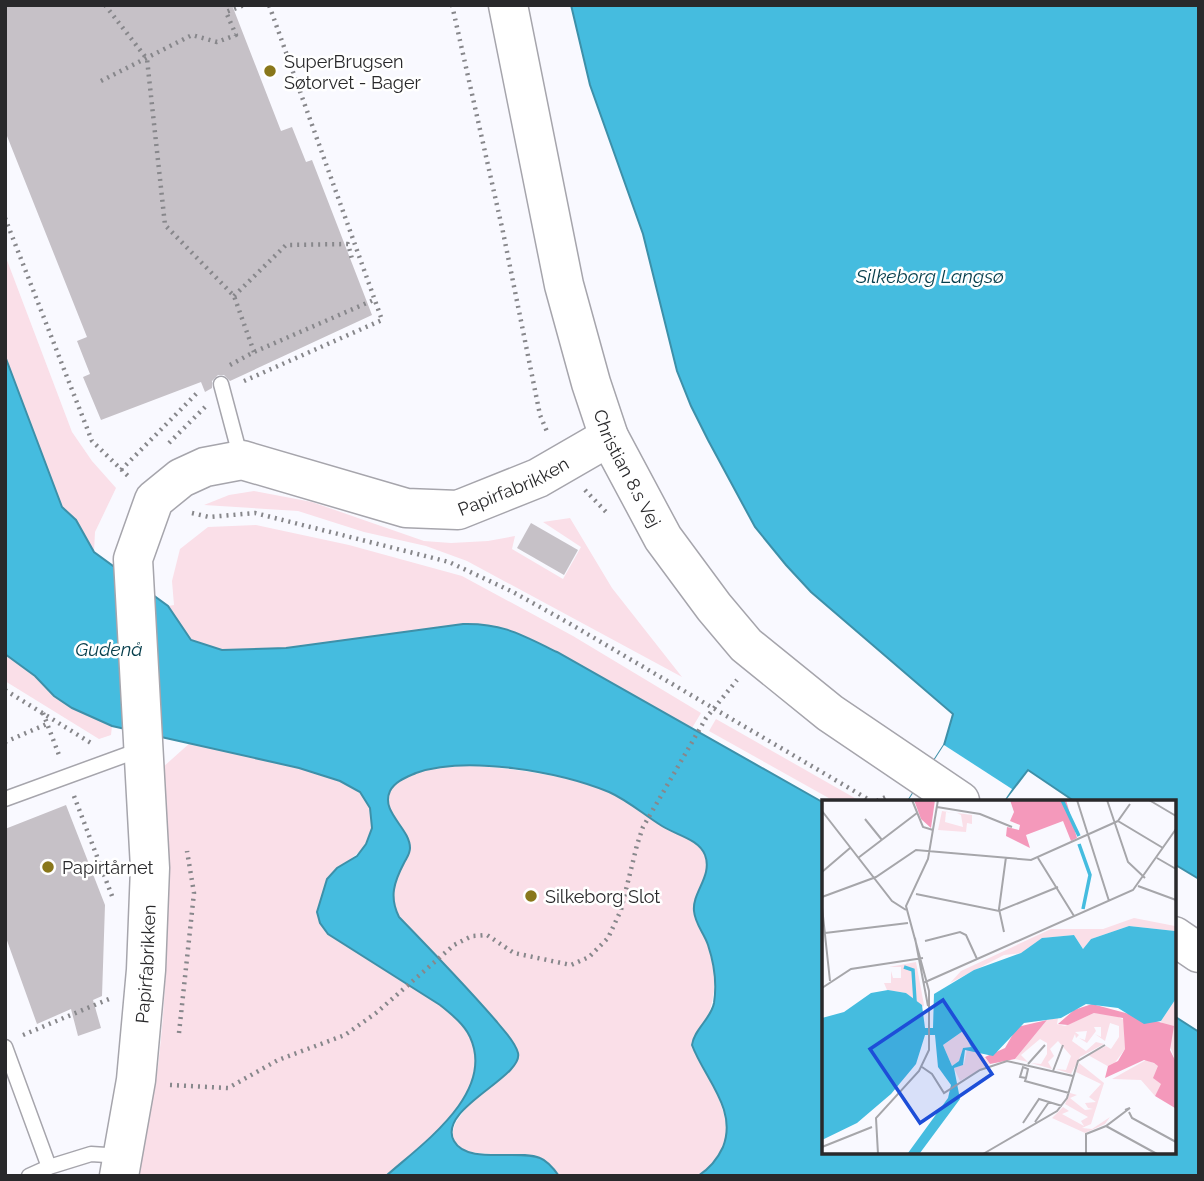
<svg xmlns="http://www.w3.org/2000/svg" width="1204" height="1181" font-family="Raleway,sans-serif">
  <rect width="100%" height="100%" fill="#f9f9ff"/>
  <!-- green -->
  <g fill="#fadfe8">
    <polygon points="5,255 72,432 92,461 116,488 95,532 94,552 76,520 62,507 5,356"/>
    <polygon points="254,491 312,502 424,541 451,543 488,541 515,536 512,549 563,579 581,547 543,522 570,518 612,588 682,677 467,561 426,546 364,532 298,511 204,505 229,495"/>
    <polygon points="256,525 349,545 462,576 573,636 701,713 692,728 557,652 463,624 286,648 222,650 191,640 168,606 174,605 172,581 180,549 208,527"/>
    <polygon points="5,654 35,676 54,696 72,708 112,726 111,735 99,739 5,681"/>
    <polygon points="716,719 860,801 834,801 709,731"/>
    <path d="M 191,742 C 225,750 340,771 361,794 C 369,802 371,812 372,823 C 373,845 353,858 337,868 L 328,934 L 440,1005 C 451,1014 464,1024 470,1037 C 496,1093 422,1144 386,1176 L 138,1176 C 144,1139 153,1103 158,1066 C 170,967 169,867 162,768 Z"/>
    <path d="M 463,765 C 511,768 581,776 623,799 C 637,807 649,818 662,826 C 677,835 704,840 707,860 C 710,880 693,897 695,917 C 696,926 705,936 708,946 C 723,990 709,1012 695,1053 C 716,1093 752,1142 698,1176 L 559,1176 C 554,1168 542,1159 533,1156 C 512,1149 436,1167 456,1122 L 513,1041 L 485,1009 L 399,917 C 389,899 393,884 403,866 C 405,862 409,857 409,852 C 410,835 399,826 392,813 C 373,773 438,767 463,765 Z"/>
  </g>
  <!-- water -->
  <g fill="#45bcdf" stroke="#3d90a9" stroke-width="2">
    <polygon points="571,5 1199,5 1199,879 1174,864 1174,801 1074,801 1028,770 1004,801 908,801 944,745 953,714 811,592 786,565 755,527 708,440 691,406 677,371 643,234 590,85"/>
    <path d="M 5,356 L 62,507 L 76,520 L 94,552 L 168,606 L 191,640 L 222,650 L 286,648 L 463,624 C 503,623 522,635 557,652 L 824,803 L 824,1151 L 1174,1151 L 1174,1016 L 1199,1032 L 1199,1176 L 698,1176 C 709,1169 718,1158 723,1147 C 738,1109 704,1078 692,1045 C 694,1029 711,1019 714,1003 C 717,984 714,963 708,945 C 704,933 695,924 694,911 C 692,892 713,876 705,855 C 699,839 676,835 662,826 C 644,815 629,801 609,792 C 560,772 467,755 416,773 C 407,777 395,781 390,791 C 380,812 410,828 410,848 C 410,854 407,857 404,863 C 394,882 389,897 399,917 C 432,951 466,986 497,1022 C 504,1031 515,1041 518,1053 C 524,1077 436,1109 454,1141 C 467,1165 519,1149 540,1158 C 548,1161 554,1169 559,1176 L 386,1176 C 422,1144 496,1093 470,1037 C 464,1024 451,1014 440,1005 L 328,934 L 320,923 L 317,912 L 327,879 L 337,868 L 357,856 L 366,844 L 372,828 L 370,808 L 360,792 L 340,781 L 299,768 L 112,726 L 72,708 L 54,696 L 35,676 L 5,654 Z"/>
  </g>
  <!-- pier -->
  <polygon fill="#f9f9ff" points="944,745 1012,789 1004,801 908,801"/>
  <!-- building -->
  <g fill="#c6c1c7">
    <polygon points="5,5 232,5 281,131 292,127 306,162 312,160 372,315 230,381 224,375 218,375 212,381 212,388 205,392 201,382 101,420 83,377 90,374 77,341 87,337 5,131"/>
    <polygon points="531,523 578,550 564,575 517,548"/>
    <polygon points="66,805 105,905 102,996 93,1000 101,1028 78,1036 71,1009 37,1024 5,935 5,829"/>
  </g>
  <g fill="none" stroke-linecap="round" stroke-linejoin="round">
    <defs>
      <g id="lane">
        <polyline points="221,384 241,459"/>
        <polyline points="5,799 142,749"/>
        <polyline points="5,1047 49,1167"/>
        <polyline points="29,1176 49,1167 91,1154 122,1156"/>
      </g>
      <g id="secondary">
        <path id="s1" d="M 508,5 L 564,285 L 591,383 L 609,437 L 663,538 L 714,607 L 746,645 L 830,713 L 960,801"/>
        <polyline points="1174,936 1199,953"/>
        <path id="s2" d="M 119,1176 L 136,1080 L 146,970 L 150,868 L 133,559 L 154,500 L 181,478 L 205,467 L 242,460 L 406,508 L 458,510 L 538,478 L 609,437"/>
      </g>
    </defs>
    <!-- lane casing -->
    <use href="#lane" stroke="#a6a5ac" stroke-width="17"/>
    <!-- secondary casing -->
    <use href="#secondary" stroke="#a6a5ac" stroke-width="41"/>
    <!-- path -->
    <g stroke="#87878b" stroke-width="4.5" stroke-dasharray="2 5" stroke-linecap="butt">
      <polyline points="105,5 147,59 165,225 234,296 254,352"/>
      <polyline points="452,5 503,232 540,415 548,434"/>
      <polyline points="101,81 192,35 217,42 236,35 226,12 244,5"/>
      <polyline points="5,218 92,441 128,476"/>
      <polyline points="234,296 286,245 348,244 352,259"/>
      <polyline points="230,365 254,352 376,299"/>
      <polyline points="244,381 382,320 269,5"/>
      <polyline points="169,443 205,407"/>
      <polyline points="121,470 199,391"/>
      <polyline points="585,490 608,514"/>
      <polyline points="192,513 209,517 255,513 449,562 513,592 567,622 871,801"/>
      <polyline points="5,690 91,743"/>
      <polyline points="43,713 59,755"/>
      <polyline points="5,742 47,724"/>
      <polyline points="74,796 112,896"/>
      <polyline points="877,801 888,796"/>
      <polyline points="179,1033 194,893 187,851"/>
      <polyline points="23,1035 109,999"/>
      <polyline points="170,1085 228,1088 278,1060 345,1035 376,1013 454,945 472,936 487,935 514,953 571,965 589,957 608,938 621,910 637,845 643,827 706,718 737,680"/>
    </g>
    <!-- lane -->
    <use href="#lane" stroke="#fff" stroke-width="14"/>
    <!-- secondary -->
    <use href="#secondary" stroke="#fff" stroke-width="38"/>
  </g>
  <!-- markers -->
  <g fill="#89771b" stroke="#fff" stroke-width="2.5">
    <circle cx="270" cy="71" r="7"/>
    <circle cx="48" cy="867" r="7"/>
    <circle cx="531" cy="896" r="7"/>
  </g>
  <g text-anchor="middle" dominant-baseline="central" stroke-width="5" stroke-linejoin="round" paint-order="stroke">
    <!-- poi labels -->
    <g font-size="18" fill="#29292b" stroke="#fff" text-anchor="start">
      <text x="284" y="61">SuperBrugsen<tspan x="284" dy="21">Søtorvet - Bager</tspan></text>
      <text x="62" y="867">Papirtårnet</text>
      <text x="545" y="896">Silkeborg Slot</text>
    </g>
    <!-- street labels -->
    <g font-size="18" fill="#29292b" stroke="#fff">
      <text stroke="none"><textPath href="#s1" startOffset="480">Christian 8.s Vej</textPath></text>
      <text stroke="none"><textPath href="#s2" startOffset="1064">Papirfabrikken</textPath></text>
      <text stroke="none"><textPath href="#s2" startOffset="214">Papirfabrikken</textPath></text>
    </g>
    <!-- water labels -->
    <g font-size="19" font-style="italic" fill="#053d4b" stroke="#fff">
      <text x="930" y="276">Silkeborg Langsø</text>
      <text x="109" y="649">Gudenå</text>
    </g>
  </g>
  <!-- overview -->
  <g transform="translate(822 800)">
    <rect width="354" height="354" fill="#f9f9ff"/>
    <path d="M 120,11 L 133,13 L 124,12 L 123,22 L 141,27 L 139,15 L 135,13 L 150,15 L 150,24 L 145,23 L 144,32 L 116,30 ZM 312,118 L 353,126 L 353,131 L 307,126 L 269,139 L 261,149 L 252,135 L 221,138 L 200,153 L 182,155 L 128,183 L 139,171 L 229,129 L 281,129 ZM 94,162 L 102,205 L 101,207 L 84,193 L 65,190 L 62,183 L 69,183 L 69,171 L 71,178 L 79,178 L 79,167 L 67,167 ZM 353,200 L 353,260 L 339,221 ZM 272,213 L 293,215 L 302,220 L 303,249 L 289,268 L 266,255 L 284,246 L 289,249 L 297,237 L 297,226 L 288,223 L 283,241 L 273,234 L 279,237 L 279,227 L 272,227 L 274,231 L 265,243 L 257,238 L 263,240 L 265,231 L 253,232 L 257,235 L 254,238 L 253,234 L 250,241 L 264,251 L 274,242 L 282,244 L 258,257 L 249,274 L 234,269 L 244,270 L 249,256 L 236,241 L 228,249 L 232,256 L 226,262 L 230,269 L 209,263 L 219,264 L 225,254 L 225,243 L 218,239 L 199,255 L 206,262 L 193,259 L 225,220 L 236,218 L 235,224 L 243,226 ZM 141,231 L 147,237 L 149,249 L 159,253 L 168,264 L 138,281 L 132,268 L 142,264 L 145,249 L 141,248 L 137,261 L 130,266 L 121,245 ZM 324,260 L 336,265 L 340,284 L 333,296 L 319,280 L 290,279 ZM 257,263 L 282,283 L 269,324 L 260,328 L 270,329 L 288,317 L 283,324 L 263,333 L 230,318 L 241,307 L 247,311 L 240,314 L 262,326 L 259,321 L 266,317 L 243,304 L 248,293 L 255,295 L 248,298 L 263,310 L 271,309 L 266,308 L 263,303 L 274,302 L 267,297 L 279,284 L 254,272 Z" fill="#fadfe8"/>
    <path d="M 92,0 L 113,0 L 109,28 L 99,19 ZM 188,0 L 244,0 L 255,38 L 249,41 L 241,21 L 204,35 L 208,48 L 184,36 L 185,27 L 197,30 L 198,25 L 188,21 L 192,12 ZM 270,204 L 352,226 L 348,250 L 353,260 L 353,308 L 333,296 L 339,284 L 331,278 L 336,266 L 332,263 L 322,260 L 283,278 L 286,266 L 296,261 L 303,249 L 301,218 L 272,213 L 246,225 L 236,224 L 252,210 ZM 225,220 L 193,259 L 168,264 L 163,257 L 183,248 L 195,227 Z" fill="#f499bb"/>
    <path d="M 307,126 L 353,131 L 353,200 L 339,221 L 322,224 L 296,208 L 264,204 L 239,218 L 202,223 L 171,256 L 143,250 L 141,265 L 132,268 L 138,299 L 98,353 L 86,353 L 126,298 L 129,285 L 116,267 L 113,235 L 103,235 L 94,264 L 69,294 L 35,323 L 0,340 L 0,218 L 22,212 L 49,193 L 66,190 L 84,193 L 100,205 L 103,228 L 111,228 L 112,194 L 152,170 L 199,153 L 220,138 L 252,135 L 261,149 L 269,139 ZM 141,231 L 149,247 L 141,248 L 137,261 L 130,266 L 121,245 Z" fill="#45bcdf" fill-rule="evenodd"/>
    <path fill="none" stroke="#45bcdf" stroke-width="3.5" d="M 240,0 L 257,36M 257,44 L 268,75 L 261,109M 82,167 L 91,170 L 93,201"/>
    <path fill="none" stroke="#a6a6aa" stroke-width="2" d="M 90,0 L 101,27 L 111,30M 255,0 L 287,101M 285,0 L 306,62 L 323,78M 327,0 L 354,16M 308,4 L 296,21 L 341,48M 115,7 L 158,14 L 190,27M 0,11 L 70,101 L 84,110M 43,19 L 60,40M 36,58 L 95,13M 216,58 L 252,116M 335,58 L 354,69M 0,72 L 28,48M 316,86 L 354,100M 94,94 L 177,111 L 236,87M 0,97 L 54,77 L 94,50 L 209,60 L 296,21M 0,107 L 8,181M 182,132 L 177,109 L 184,57M 3,133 L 86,123M 93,138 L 106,206M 103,141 L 138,132 L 144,135 L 155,159M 101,183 L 311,90 L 354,29M 0,188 L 29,169 L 101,158M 206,264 L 223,245M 100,267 L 110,274 L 122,293 L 158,270 L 185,261 L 251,276M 231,271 L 241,245M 204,278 L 198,277 L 201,267 L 206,269 L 204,278 L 203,281 L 247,293M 307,312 L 310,318 L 354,342M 213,322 L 227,302M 201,323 L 217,299 L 240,306M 284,326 L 335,354M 0,347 L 50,327M 56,354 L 54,318 L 97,271 L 107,250 L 107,191 L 84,106 L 106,59 L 116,0M 161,354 L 235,311 L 245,298 L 256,261 L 283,245M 264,354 L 264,334 L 284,326 L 308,308 L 303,310"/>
    <path fill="#1d4ed8" fill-opacity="0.15" stroke="#1d4ed8" stroke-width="3.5" d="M 121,200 L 170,274 L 98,323 L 48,249 Z"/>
    <rect width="354" height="354" fill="none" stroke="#29292b" stroke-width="3.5"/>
  </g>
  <!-- border -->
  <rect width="1204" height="1181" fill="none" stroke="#29292b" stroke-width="14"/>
</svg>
